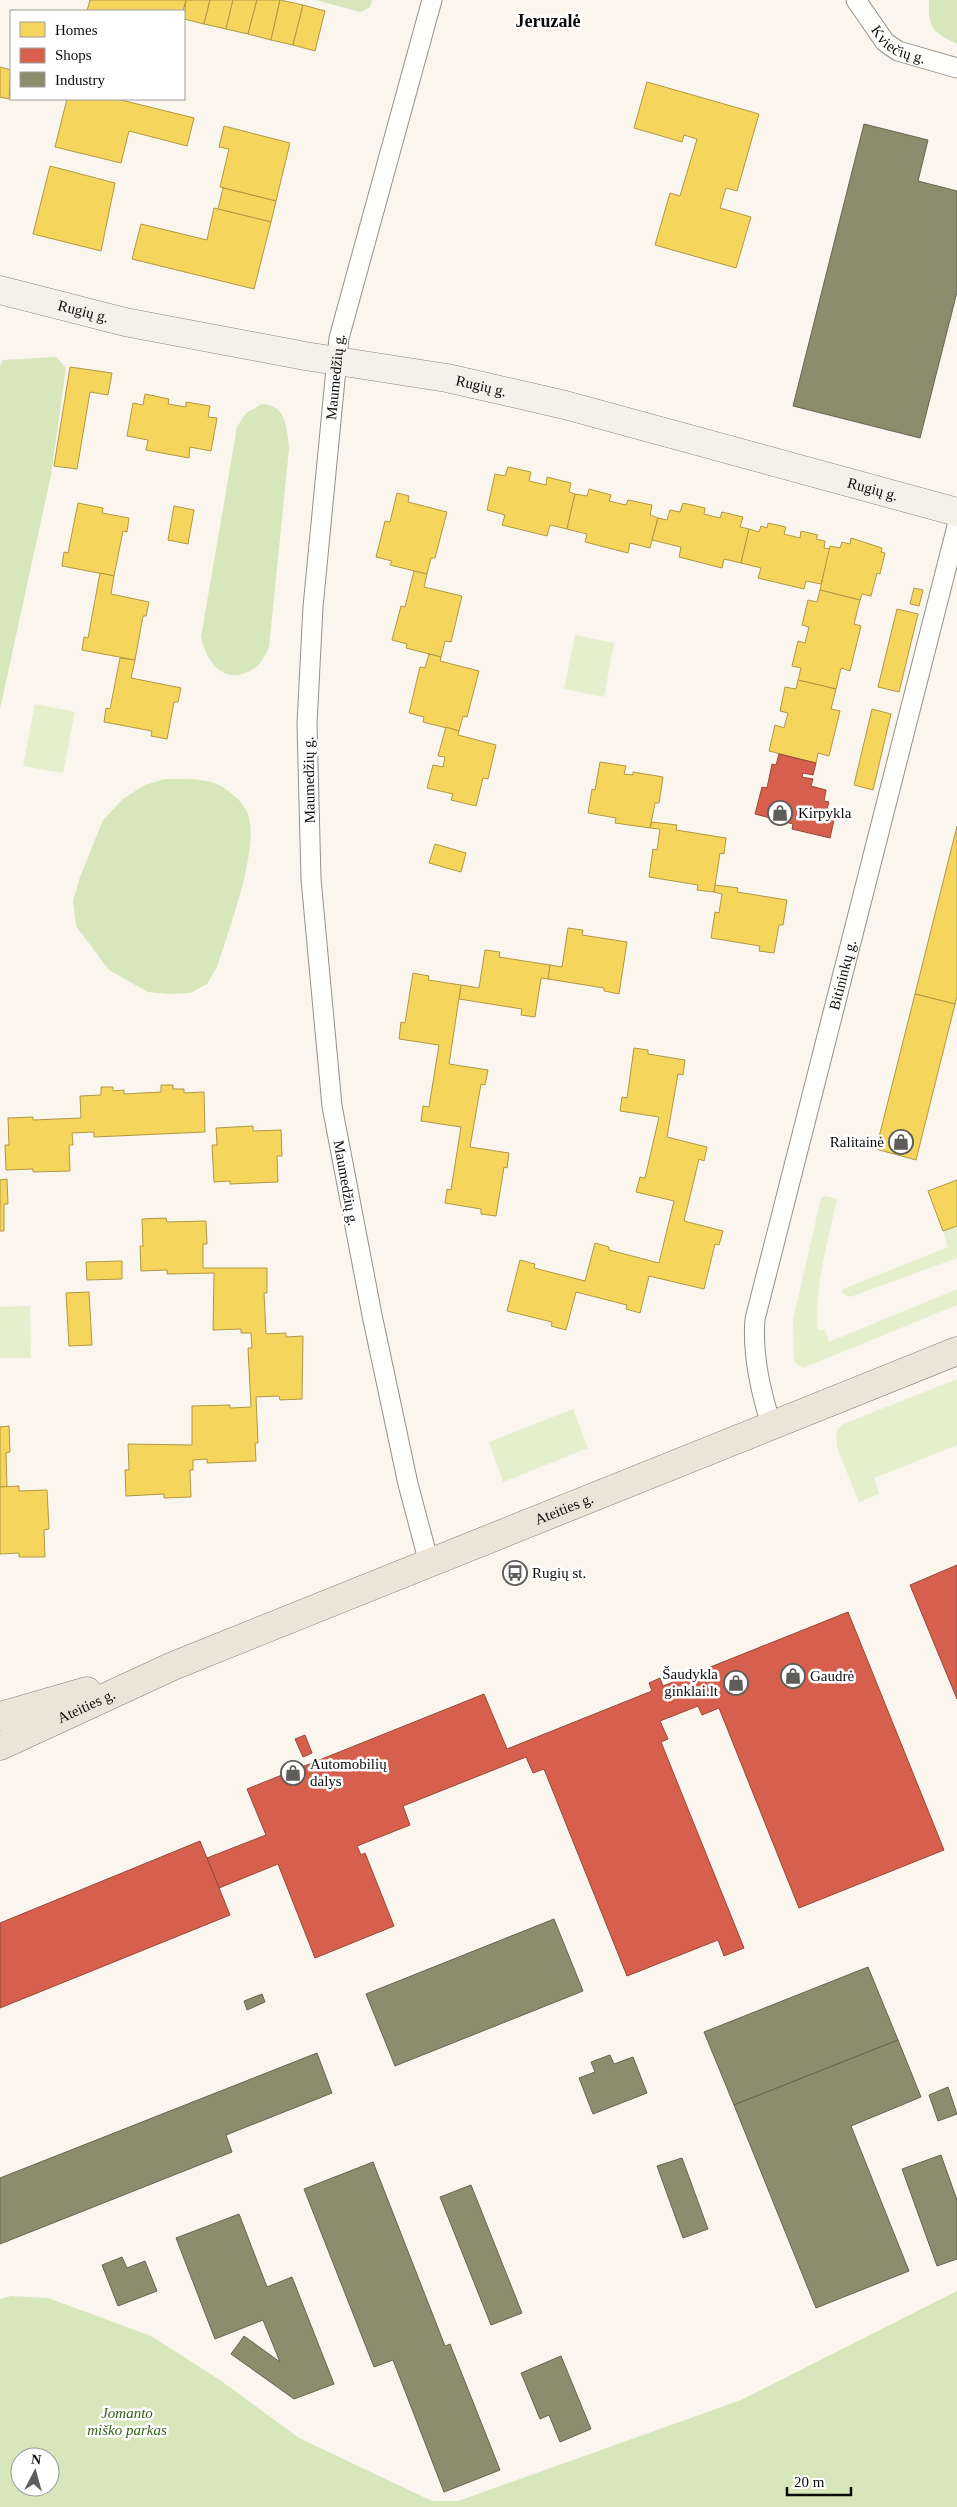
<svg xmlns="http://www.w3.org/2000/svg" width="957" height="2507" font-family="'Times New Roman',serif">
  <rect width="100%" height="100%" fill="#faf6ee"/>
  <!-- green -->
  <g fill="#e5efce">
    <polygon points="575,635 614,643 604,697 564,689"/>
    <polygon points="35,704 75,712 63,773 23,766"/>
    <path d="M 826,1196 L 837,1199 C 828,1241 814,1287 818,1331 L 825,1329 L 829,1342 L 957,1289 L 957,1305 L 803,1368 L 796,1364 L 794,1360 L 793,1320 L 821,1198 Z"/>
    <polygon points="957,1226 957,1258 850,1297 842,1293 843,1289 948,1247 943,1231"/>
    <polygon points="30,1306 31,1358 0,1358 0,1307"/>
    <polygon points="957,1379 957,1445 874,1478 879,1494 859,1502 837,1448 836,1432 841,1425"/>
    <polygon points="573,1409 588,1448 503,1482 489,1442"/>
  </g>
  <!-- forest -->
  <g fill="#d7e6bb" fill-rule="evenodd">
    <polygon points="315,0 372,0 370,7 361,12"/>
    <path d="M 929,0 L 957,0 L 957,44 C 932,32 928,28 929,0 Z"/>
    <polygon points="56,357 66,368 51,475 0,709 0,366 3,360"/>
    <path d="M 262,404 C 287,405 287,429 289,449 L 269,647 C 266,653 262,663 256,667 C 227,688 207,665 201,637 L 237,427 L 246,413 Z"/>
    <path d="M 165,779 C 181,779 200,778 215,783 C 228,789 243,801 248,814 C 260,849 228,931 217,967 L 207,984 L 190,993 L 168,994 L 148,992 L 109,970 L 76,926 L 73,901 L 80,877 L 103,820 L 123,799 L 145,785 Z"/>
    <path d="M 957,2291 L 957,2507 L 0,2507 L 0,2299 L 11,2296 L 48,2298 L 151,2336 L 220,2380 L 299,2438 L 432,2501 L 458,2501 L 741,2400 ZM 20,2457 L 50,2457 L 50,2487 L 20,2487 Z"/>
  </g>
  <!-- homes -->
  <g fill="#f6d55c" stroke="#b09844">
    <polygon points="90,0 186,0 183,11 87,11"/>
    <polygon points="186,0 210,0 204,24 184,19"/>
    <polygon points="210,0 233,0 226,29 204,24"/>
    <polygon points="233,0 257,0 248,34 226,29"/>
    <polygon points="257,0 280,0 271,40 248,34"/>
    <polygon points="280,0 303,5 293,45 271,40"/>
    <polygon points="303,5 325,11 315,51 293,45"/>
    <polygon points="0,67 11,70 9,99 0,97"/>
    <polygon points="647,82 759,114 737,191 726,188 720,208 751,217 736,268 655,245 670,193 680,196 697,139 684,135 682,142 634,128"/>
    <polygon points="67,99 117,99 194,118 187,146 129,131 121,163 55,147"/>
    <polygon points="224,126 290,143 276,201 220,187 229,149 219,147"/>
    <polygon points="50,166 115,183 101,251 33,234"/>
    <polygon points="223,188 276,201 271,222 218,209"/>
    <polygon points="214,208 271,222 254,289 132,259 141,224 207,240"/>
    <polygon points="70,367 112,373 108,395 90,392 77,469 54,466"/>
    <polygon points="145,394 169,399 168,404 186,407 186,402 210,406 208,417 217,418 211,451 190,447 189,458 146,450 148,440 127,436 133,403 143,405"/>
    <polygon points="508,467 531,472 529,481 546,485 547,477 571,483 569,492 575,494 567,529 550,525 547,536 502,525 505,515 487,510 495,474 505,476"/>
    <polygon points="589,489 611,495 609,501 626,505 628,500 652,505 650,515 658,518 650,548 630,543 628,553 585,542 587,534 567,529 575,494 587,496"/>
    <polygon points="397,493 409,496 408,502 447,512 435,558 431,558 427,574 390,565 392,561 376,557 385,521 390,522"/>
    <polygon points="78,503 103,508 102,513 129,518 127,532 123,531 114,576 62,566 64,552 68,553"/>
    <polygon points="683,503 705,508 704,514 720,518 722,512 743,517 740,527 749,529 741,563 724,559 722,568 679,557 681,547 652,540 658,518 667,520 670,510 680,512"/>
    <polygon points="174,506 194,510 188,544 168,540"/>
    <polygon points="768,523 786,527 784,534 800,538 801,531 818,535 816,539 825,541 824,548 830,549 821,584 806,581 804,589 758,578 761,568 741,563 749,529 759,532 761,526 767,528"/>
    <polygon points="851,538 882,548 881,552 885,553 880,574 877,573 871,596 862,594 860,600 820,590 830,546 840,548 842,542 850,544"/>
    <polygon points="414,571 427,574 424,587 462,596 451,642 445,641 441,657 406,648 407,644 392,640 401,606 405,607"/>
    <polygon points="100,573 114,576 111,594 149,602 146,616 143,616 135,660 82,650 84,637 88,638"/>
    <polygon points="914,588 923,590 919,606 910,604"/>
    <polygon points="820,590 860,600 854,624 861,626 850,671 841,668 836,689 798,680 801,668 792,666 798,641 805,643 809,627 802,625 808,600 817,602"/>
    <polygon points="897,609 918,614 899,692 878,687"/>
    <polygon points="429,654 441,657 440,661 479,671 467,717 463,716 459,731 423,722 424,717 409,713 420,667 425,668"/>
    <polygon points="120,658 135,660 131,678 181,688 178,702 174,702 167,739 151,736 152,731 104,722 106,708 110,709"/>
    <polygon points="798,680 836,689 831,709 840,711 829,756 818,753 816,763 769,751 775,725 784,728 788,713 780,711 785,687 796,689"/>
    <polygon points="872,709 891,714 873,790 854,785"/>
    <polygon points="446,727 459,731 458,735 496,745 488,779 483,778 476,806 451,800 453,794 427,788 433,765 443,767 445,757 438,756"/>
    <polygon points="600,762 626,766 624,774 633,775 633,772 663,777 659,803 655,803 650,828 615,823 616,818 588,813 592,789 595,790"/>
    <polygon points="652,822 677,825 676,830 726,838 724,854 720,853 714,892 697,890 698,885 649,877 653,849 657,850 660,829 650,828"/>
    <polygon points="957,826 957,997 955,1004 915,994"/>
    <polygon points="435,844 466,853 461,872 429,863"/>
    <polygon points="715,885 738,888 737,892 787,900 783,925 779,925 774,953 759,951 760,946 711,938 715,912 719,913 722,894 714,892"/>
    <polygon points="568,928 583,930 582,935 627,942 619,994 604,991 604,988 548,979 550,965 562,967"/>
    <polygon points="485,950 500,952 499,957 550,965 548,979 541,978 535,1017 521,1015 522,1009 459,999 461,985 479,988"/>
    <polygon points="413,973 429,976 428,980 461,985 449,1064 488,1070 485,1085 481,1084 470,1147 509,1153 507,1168 504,1167 496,1216 481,1214 481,1209 445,1203 447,1189 451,1190 461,1127 421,1121 423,1106 429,1107 439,1045 399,1039 401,1022 405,1023"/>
    <polygon points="915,994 955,1004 916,1160 876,1149"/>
    <polygon points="634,1048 648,1050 648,1054 685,1060 683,1075 678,1074 667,1137 707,1147 704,1161 699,1159 684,1221 723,1231 719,1245 715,1244 704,1289 649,1276 640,1313 626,1309 627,1305 576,1292 566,1330 551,1326 552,1322 507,1311 520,1260 535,1264 534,1268 585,1281 595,1243 609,1247 609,1250 659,1263 674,1201 636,1192 640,1177 645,1178 659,1117 620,1111 622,1097 627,1098"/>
    <polygon points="161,1085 173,1085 173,1089 184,1089 184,1093 204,1092 205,1132 94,1137 94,1132 72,1133 73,1145 69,1145 70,1171 33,1172 33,1169 6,1170 5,1145 9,1145 8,1118 33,1117 33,1120 81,1118 80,1096 101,1095 101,1087 113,1087 113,1091 124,1090 124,1094 161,1092"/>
    <polygon points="253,1126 253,1131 281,1130 282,1156 277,1156 278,1182 230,1184 230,1181 214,1182 212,1145 217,1145 216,1128"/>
    <polygon points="7,1179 8,1204 4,1204 4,1231 0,1231 0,1180"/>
    <polygon points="957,1180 957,1226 943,1231 928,1191"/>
    <polygon points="166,1218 167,1222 206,1221 207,1244 203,1244 203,1268 267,1268 267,1293 264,1293 266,1334 286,1333 286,1337 303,1336 302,1399 280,1400 279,1396 256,1397 258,1443 255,1443 256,1461 207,1463 207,1459 193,1460 193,1470 190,1470 191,1497 164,1498 164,1494 126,1496 125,1470 129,1470 128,1444 192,1445 192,1406 230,1405 230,1408 251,1407 248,1348 252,1348 251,1333 241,1333 241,1329 213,1330 214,1273 167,1274 167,1270 141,1271 140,1246 143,1246 142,1219"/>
    <polygon points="122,1261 122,1279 87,1280 86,1262"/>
    <polygon points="89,1292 92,1345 69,1346 66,1293"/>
    <polygon points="9,1426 10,1452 6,1453 7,1487 0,1487 0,1427"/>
    <polygon points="19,1486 19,1491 47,1490 49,1529 44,1530 45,1557 19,1557 19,1553 0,1554 0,1487"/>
  </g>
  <!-- shops -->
  <g fill="#d6604d" stroke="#994639">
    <polygon points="779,754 816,763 813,775 803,773 802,777 813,779 811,786 826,790 824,801 829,802 827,809 836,811 830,838 792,829 793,824 755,814 762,787 767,788 772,764 776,765"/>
    <polygon points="957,1565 957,1699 910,1585"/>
    <polygon points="848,1612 944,1850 799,1908 719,1708 702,1715 698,1706 660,1721 668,1739 661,1742 744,1948 724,1956 718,1940 627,1976 544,1769 533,1773 526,1757 403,1806 410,1825 357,1846 361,1855 365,1853 394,1926 315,1958 278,1864 219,1888 207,1858 266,1835 247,1789 484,1694 507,1749 652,1691 649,1683 660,1678 663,1686"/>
    <polygon points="305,1735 312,1753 303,1757 295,1739"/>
    <polygon points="200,1841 230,1915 0,2008 0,1923"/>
  </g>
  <!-- industry -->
  <g fill="#8c8c6e" stroke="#656550">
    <polygon points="864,124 928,140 918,181 957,191 957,292 920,438 793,406"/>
    <polygon points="554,1919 583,1991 395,2066 366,1994"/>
    <polygon points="868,1967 898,2040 734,2105 704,2032"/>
    <polygon points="262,1994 265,2002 247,2010 244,2001"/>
    <polygon points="898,2040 921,2097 851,2126 909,2271 816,2308 734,2105"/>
    <polygon points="317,2053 332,2093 226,2135 232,2152 0,2244 0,2178"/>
    <polygon points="610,2055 614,2064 633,2057 647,2093 593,2114 579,2078 595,2072 591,2062"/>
    <polygon points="948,2087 957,2114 938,2121 929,2095"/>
    <polygon points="941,2155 957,2200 957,2259 937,2266 902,2169"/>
    <polygon points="682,2158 708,2229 683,2238 657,2166"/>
    <polygon points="373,2162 445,2346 450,2344 500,2470 444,2492 393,2360 374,2367 304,2189"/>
    <polygon points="471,2185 522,2313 491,2325 440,2197"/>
    <polygon points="239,2214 267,2287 292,2277 334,2384 294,2399 231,2354 244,2336 280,2362 263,2320 215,2339 176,2238"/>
    <polygon points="122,2257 127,2268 145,2261 157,2291 118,2306 102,2265"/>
    <polygon points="561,2356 591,2429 560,2442 549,2415 540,2419 521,2373"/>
  </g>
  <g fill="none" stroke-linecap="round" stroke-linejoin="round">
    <defs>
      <g id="street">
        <path id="s1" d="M 856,0 L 885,42 L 898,51 L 957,68"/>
        <path id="s2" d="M 771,1424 C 760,1390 752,1355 755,1319 L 957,526"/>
        <path id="s3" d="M 429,1563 L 408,1484 L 372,1315 L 332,1106 L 311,879 L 307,724 L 313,607 L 339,338 L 432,0"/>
      </g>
      <g id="secondary">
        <path id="s4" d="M 0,290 L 125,322 L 305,356 L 447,378 L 565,405 L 957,512"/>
      </g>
      <g id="primary">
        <polyline points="0,1716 87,1691"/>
        <path id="s5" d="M 0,1746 L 173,1666 L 957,1351"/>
      </g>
    </defs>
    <!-- street casing -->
    <use href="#street" stroke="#93918d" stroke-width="21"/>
    <!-- secondary casing -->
    <use href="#secondary" stroke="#898784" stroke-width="29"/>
    <!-- primary casing -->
    <use href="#primary" stroke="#807e7a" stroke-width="29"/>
    <!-- street -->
    <use href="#street" stroke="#fefefc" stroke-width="19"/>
    <!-- secondary -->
    <use href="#secondary" stroke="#f4f1e8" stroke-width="28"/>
    <!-- primary -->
    <use href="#primary" stroke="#ece4d7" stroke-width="28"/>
  </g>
  <!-- icons -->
  <defs>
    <symbol id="shop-ring" viewBox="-11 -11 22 22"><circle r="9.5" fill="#fff" stroke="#5f5d5a" stroke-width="1.5"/><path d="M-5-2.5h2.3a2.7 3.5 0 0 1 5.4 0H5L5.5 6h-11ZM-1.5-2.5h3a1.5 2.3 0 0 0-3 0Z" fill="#5f5d5a"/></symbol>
    <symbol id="bus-ring" viewBox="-11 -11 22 22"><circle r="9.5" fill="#fff" stroke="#5f5d5a" stroke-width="1.5"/><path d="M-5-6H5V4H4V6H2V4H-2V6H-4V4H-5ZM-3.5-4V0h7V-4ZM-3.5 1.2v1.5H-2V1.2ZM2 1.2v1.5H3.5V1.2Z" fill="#5f5d5a"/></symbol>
  </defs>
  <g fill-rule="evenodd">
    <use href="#shop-ring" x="766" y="799" width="28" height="28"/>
    <use href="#shop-ring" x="887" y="1128" width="28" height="28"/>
    <use href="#bus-ring" x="501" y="1559" width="28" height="28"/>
    <use href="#shop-ring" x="779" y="1662" width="28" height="28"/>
    <use href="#shop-ring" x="722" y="1669" width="28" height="28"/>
    <use href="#shop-ring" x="279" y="1759" width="28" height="28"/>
  </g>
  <g text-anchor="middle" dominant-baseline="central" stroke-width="5" stroke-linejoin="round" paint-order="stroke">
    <!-- street labels -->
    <g font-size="15" fill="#0b0b0b" stroke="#fff">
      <text stroke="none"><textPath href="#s1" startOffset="64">Kviečių g.</textPath></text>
      <text stroke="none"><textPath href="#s4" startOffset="86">Rugių g.</textPath></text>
      <text stroke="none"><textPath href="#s3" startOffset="1199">Maumedžių g.</textPath></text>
      <text stroke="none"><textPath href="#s4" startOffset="491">Rugių g.</textPath></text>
      <text stroke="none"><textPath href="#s4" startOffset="896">Rugių g.</textPath></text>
      <text transform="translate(309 780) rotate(-91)">Maumedžių g.</text>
      <text stroke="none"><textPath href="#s2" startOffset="462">Bitininkų g.</textPath></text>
      <text transform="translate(346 1183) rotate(80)">Maumedžių g.</text>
      <text stroke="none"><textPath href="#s5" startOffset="612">Ateities g.</textPath></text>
      <text stroke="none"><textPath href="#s5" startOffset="95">Ateities g.</textPath></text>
    </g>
    <!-- poi labels -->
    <g font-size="15" fill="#0b0b0b" stroke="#fff" text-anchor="start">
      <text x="798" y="813">Kirpykla</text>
      <text x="884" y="1142" text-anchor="end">Ralitainė</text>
      <text x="532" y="1573">Rugių st.</text>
      <text x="718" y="1674" text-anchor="end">Šaudykla<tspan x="718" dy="17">ginklai.lt</tspan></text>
      <text x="810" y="1676">Gaudrė</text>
      <text x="310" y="1764">Automobilių<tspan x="310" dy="17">dalys</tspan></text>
    </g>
    <!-- park labels -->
    <g font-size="15" font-style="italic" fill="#31621c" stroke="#fff">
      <text x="127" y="2413">Jomanto<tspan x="127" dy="17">miško parkas</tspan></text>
    </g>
    <!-- quarter labels -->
    <g font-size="18" font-weight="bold" fill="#0b0b0b" stroke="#fff">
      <text x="548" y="21">Jeruzalė</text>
    </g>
  </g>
  <!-- legend -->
  <rect x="10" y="10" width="175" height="90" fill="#ffffff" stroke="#9d9d9d"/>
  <rect x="20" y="22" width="25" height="15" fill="#f6d55c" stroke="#9d9d9d"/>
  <text x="55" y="35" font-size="15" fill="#0b0b0b">Homes</text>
  <rect x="20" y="48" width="25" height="15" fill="#d6604d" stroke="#9d9d9d"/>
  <text x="55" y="60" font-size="15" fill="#0b0b0b">Shops</text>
  <rect x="20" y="72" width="25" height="15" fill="#8c8c6e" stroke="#9d9d9d"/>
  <text x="55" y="85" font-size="15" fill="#0b0b0b">Industry</text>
  <!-- north arrow -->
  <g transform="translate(35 2472) rotate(6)"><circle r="24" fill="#ffffff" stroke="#9d9d9d"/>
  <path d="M0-4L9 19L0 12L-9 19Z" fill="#5f5d5a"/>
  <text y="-8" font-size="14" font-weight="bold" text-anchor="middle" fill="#0b0b0b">N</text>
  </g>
  <!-- scale -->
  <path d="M787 2487v8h64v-8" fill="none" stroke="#0b0b0b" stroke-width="2.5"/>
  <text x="794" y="2487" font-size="15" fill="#0b0b0b" stroke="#ffffff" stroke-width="4" paint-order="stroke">20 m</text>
</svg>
